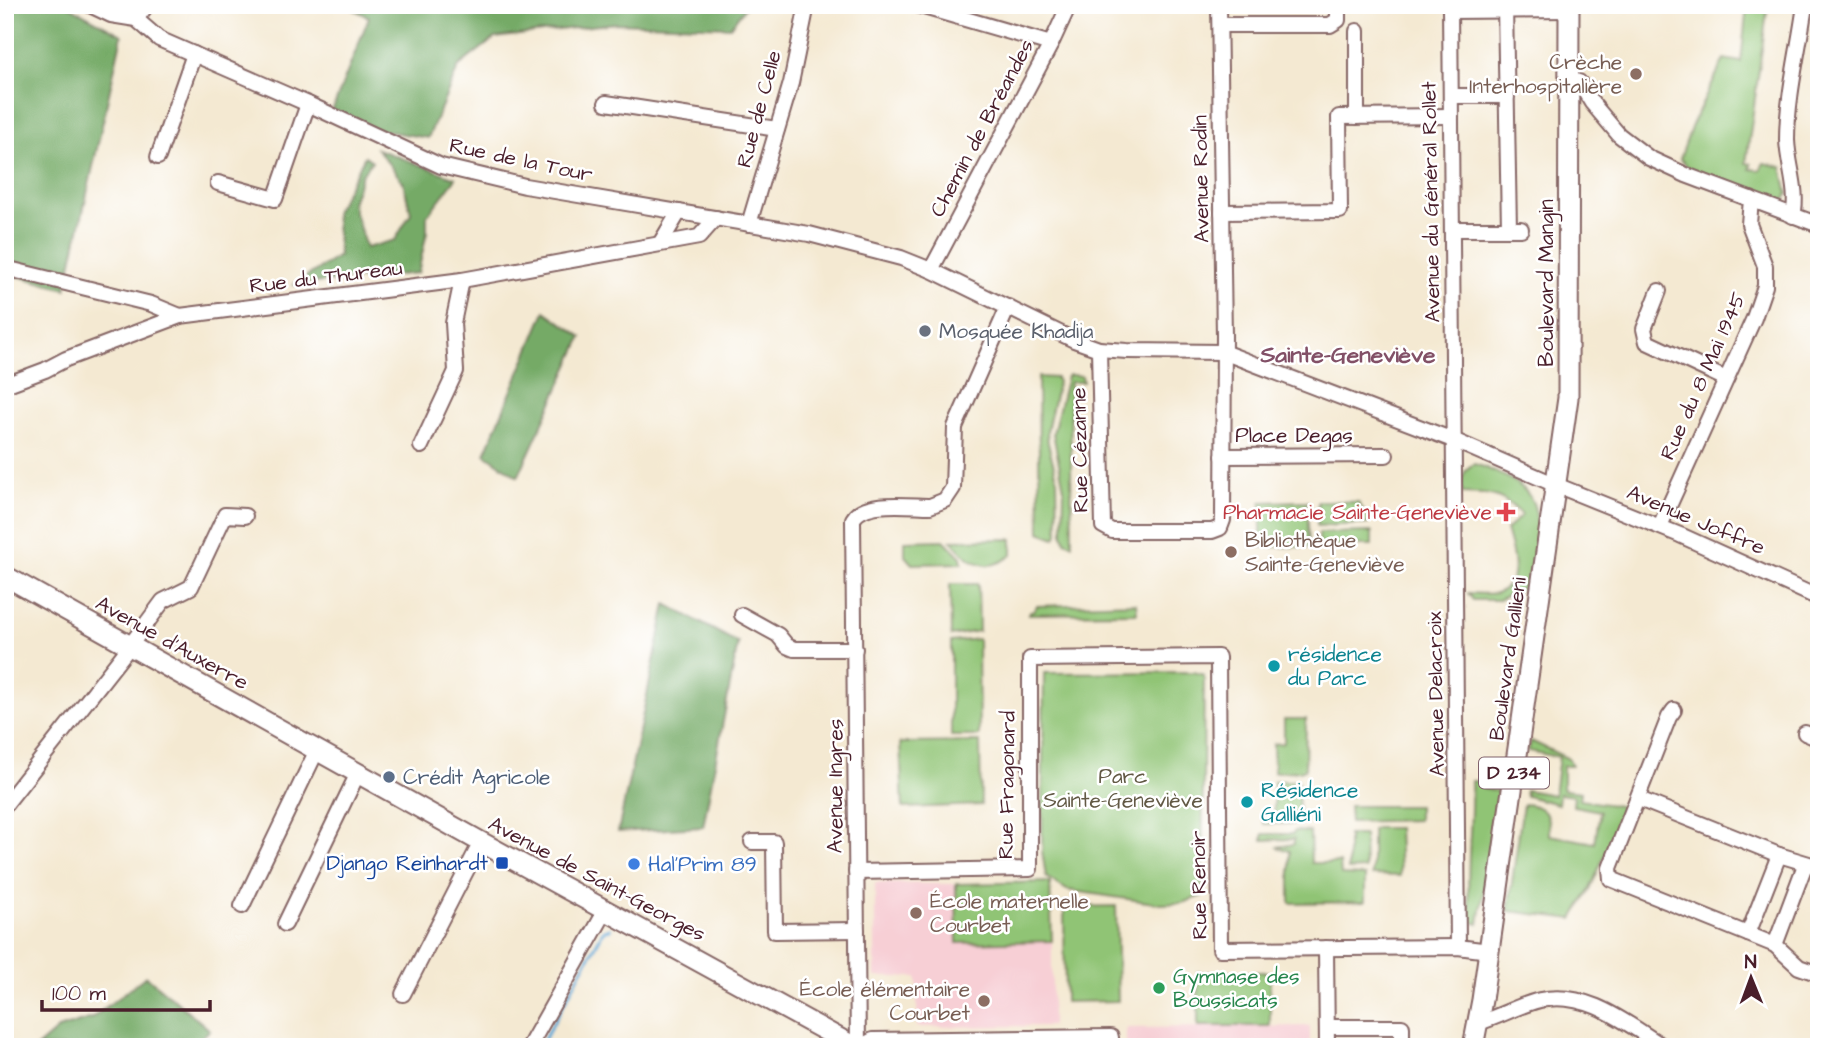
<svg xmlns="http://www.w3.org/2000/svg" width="1824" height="1052" font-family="'Architects Daughter',sans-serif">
  <rect width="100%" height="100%" fill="#fff"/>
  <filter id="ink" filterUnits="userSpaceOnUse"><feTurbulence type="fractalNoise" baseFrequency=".0143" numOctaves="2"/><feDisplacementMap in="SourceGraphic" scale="14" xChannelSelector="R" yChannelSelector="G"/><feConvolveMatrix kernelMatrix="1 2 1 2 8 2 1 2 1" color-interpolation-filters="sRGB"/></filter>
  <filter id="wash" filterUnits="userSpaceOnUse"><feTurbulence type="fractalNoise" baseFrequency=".00686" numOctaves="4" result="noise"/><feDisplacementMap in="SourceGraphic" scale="28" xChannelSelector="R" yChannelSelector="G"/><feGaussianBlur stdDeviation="1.57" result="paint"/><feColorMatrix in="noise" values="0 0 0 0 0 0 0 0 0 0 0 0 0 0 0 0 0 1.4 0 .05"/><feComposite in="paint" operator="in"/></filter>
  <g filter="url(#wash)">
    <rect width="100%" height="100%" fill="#f4e9d2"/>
    <!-- built -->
    <g fill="#f7cfd5">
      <polygon points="875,883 956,884 957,943 1052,941 1052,1026 917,1027 917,977 875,977"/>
      <polygon points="1310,1026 1310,1047 1126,1047 1126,1028"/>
    </g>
    <!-- green -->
    <g fill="#90c475" stroke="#6d7250" stroke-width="2">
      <polygon points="1747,5 1768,5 1746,163 1751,164 1750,169 1760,170 1764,163 1782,167 1788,194 1785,200 1776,202 1691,170 1680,159 1692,125 1724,59 1741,62"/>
      <polygon points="1070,375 1082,376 1083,382 1070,382 1072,544 1065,541 1063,534 1064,489 1053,433 1067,376"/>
      <polygon points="1038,377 1056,378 1058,382 1047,431 1048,443 1057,478 1058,534 1055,538 1040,532"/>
      <path d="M 1474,464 C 1484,466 1494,472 1504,476 C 1554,498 1534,544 1527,586 L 1498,600 L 1473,600 L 1468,593 C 1476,593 1488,595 1496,593 C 1524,583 1512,551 1506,530 L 1522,515 C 1499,492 1492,495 1462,493 C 1462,481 1461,470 1474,464 Z"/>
      <polygon points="1307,501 1309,547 1261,547 1261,502"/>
      <polygon points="1318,501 1358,502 1369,518 1368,524 1317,526"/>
      <polygon points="1372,532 1372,545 1319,545 1319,533"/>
      <path d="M 1012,539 L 1012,555 C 987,575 968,562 951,540 Z"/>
      <polygon points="944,540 961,557 962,563 912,564 905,556 905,541"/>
      <polygon points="950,584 978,584 979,631 951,636"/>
      <polygon points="1136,603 1137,613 1029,614 1030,611 1035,610 1036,606"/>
      <polygon points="978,639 979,736 951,736 951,642"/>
      <polygon points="1194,672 1204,675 1202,896 1182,903 1161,904 1067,890 1046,877 1042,851 1044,673"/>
      <polygon points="1284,719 1306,719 1305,769 1300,771 1274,772 1273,744 1284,743"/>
      <path d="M 1531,741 L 1569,759 L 1572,766 L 1563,766 L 1563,790 L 1581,792 L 1580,800 L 1626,807 L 1590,889 L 1573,919 L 1508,911 L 1523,804 C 1545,805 1550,815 1549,835 L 1595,843 L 1600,811 L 1573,806 L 1574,796 L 1559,794 L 1558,804 L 1526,796 L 1525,790 L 1554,795 L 1559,757 L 1528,751 Z"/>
      <polygon points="980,742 981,805 903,808 900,743"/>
      <polygon points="1274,781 1298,781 1299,824 1264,824 1263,818 1274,817"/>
      <path d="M 1471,781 L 1484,781 L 1483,788 L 1498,791 L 1479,924 L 1471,922 C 1464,879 1473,826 1471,781 Z"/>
      <polygon points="1349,806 1418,806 1418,820 1350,822"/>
      <polygon points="1376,828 1398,828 1400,876 1372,875 1372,830"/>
      <polygon points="1294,831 1310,832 1311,863 1340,863 1341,875 1365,876 1365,902 1290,903 1290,851 1277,847 1294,844 1294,839 1263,840 1263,834 1293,834"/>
      <polygon points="1348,835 1364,835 1365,869 1348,870"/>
      <polygon points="1050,882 1052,941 957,943 956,884"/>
      <polygon points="1116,906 1118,1001 1065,1002 1064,907"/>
      <rect x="1198" y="972" width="72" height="54"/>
    </g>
    <!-- forest -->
    <g fill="#74aa66" stroke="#5f6448" stroke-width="2">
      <polygon points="5,5 67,5 122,35 66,289 5,273"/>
      <polygon points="345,5 747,5 730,27 615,23 495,38 459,66 428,138 366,128 332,111 369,17"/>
      <polygon points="377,149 456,178 427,216 427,232 418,273 293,285 339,256 335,212 365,156 372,161 362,174 352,203 366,248 395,240 411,213 403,182"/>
      <polygon points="545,311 582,337 518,477 485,454"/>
      <polygon points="666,604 738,643 703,827 618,832"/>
      <polygon points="146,976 210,1030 191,1047 37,1047 58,1029 92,1018"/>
    </g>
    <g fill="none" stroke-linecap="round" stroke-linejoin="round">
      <!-- stream -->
      <polyline stroke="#5fa8d6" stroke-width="3.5" points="540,1047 604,930 610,929"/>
    </g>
  </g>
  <g filter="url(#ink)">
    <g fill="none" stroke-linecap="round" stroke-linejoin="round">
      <defs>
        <g id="minor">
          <polyline points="90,5 111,15 136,19 159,39 308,104 441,166 525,186 809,234 901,258 931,270 1074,340 1099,349 1127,351 1223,352 1453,440 1556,485 1680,535 1819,598"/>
          <polyline points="917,5 1051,44"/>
          <polyline points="1450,5 1458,947"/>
          <polyline points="1505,5 1509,229"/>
          <polyline points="1450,11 1569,10"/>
          <polyline points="136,19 147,5"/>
          <polyline points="1220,25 1330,25 1338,20 1338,5"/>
          <polyline points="1357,31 1357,117"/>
          <polyline points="1570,80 1579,82 1592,103 1619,135 1649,158 1686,175 1819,225"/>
          <polyline points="1451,96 1507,96"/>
          <polyline points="606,103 777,129"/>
          <polyline points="158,157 194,54"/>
          <polyline points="218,183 275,199 308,104"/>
          <polyline points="1222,212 1340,211 1339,117 1451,116"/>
          <path d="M 1793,216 C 1799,191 1788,166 1787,140 C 1787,96 1799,49 1805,5"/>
          <polyline points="749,224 791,83 807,5"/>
          <polyline points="1452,229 1521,229"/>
          <polyline points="661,242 679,212"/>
          <polyline points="5,268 151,304 180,316"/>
          <polyline points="931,270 1051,44 1069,5"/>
          <polyline points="1659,291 1644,329 1647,342 1726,379"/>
          <polyline points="1099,349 1103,526 1112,531 1212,531 1220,528 1223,520 1224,336 1219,5"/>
          <polyline points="5,385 45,370 66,359 180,316 462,280 699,237 716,218"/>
          <polyline points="421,446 456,371 453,323 462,280"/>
          <polyline points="1223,456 1386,455"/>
          <polyline points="1660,526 1754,318 1765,286 1765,266 1749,224 1751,199"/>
          <polyline points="742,615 778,635 787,646 794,649 855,649"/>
          <polyline points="1674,710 1669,717 1610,868 1611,879 1775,945 1799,967 1819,974"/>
          <polyline points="1805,733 1819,739"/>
          <polyline points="1639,799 1779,855 1819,867"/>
          <polyline points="5,805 123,655 163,601 191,587 225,515 245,516"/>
          <polyline points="752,842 774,842 775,931 857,930"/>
          <polyline points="856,872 1030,869 1030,659 1218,657 1220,949 1458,947 1489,951"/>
          <polyline points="242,906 317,750"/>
          <polyline points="285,924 358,773"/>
          <polyline points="1748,934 1779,855"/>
          <polyline points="1775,945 1805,865"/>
          <polyline points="1326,948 1327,1047"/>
          <polyline points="403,994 481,842"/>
          <path d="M 1478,1023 C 1499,1017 1519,1005 1540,1000 C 1587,990 1626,1023 1664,1047"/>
          <polyline points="1327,1027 1402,1027 1402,1047"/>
          <polyline points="529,1047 606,910"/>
          <path d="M 858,1047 L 853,519 C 864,499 910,506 930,506 L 945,500 L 953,488 L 955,427 L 1008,307"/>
          <polyline points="860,1047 873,1040 1111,1037 1111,1047"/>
        </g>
        <g id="major">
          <polyline points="5,576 481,842 855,1047"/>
          <polyline points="1473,1047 1482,1000 1568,398 1569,5"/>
        </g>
      </defs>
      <!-- minor casing -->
      <use href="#minor" stroke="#866665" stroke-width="18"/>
      <!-- major casing -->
      <use href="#major" stroke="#866665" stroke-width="23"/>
      <!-- minor -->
      <use href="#minor" stroke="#fff" stroke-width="14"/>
      <!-- major -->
      <use href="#major" stroke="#fff" stroke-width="19"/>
    </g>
  </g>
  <!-- markers -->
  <g fill="#8d6e63" stroke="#fff" stroke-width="2.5">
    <circle cx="1636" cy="74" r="7"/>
    <circle cx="1231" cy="552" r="7"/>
    <circle cx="916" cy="913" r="7"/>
    <circle cx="984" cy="1001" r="7"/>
  </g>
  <circle fill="#6b7280" stroke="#fff" stroke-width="2.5" cx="925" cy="331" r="7"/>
  <path fill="#e0444e" stroke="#fff" stroke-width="2.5" d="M1502.5 501.5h7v7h7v7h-7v7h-7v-7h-7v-7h7z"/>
  <g fill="#0f9aa8" stroke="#fff" stroke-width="2.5">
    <circle cx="1274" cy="666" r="7"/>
    <circle cx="1247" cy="802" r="7"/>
  </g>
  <circle fill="#5c6f8a" stroke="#fff" stroke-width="2.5" cx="389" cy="777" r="7"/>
  <rect fill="#1a4fb4" stroke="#fff" stroke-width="2.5" x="495" y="856" width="14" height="14" rx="3.5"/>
  <circle fill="#3f7fe0" stroke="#fff" stroke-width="2.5" cx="634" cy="864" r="7"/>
  <circle fill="#2e9e5b" stroke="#fff" stroke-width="2.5" cx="1159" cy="988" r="7"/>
  <g text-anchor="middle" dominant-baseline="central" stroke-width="5" stroke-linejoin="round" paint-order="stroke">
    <!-- shield labels -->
    <rect fill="#fff" stroke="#80626b" stroke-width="2" x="1479" y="757.5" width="70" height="31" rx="5"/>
    <g font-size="19" font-weight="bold" fill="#4a1f2b">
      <text x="1514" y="773">D 234</text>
    </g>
    <!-- education labels -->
    <g font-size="21" fill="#785e54" stroke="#fff" text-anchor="end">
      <text x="1622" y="62">Crèche<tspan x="1622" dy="24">Interhospitalière</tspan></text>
      <text x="1245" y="540" text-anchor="start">Bibliothèque<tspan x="1245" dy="24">Sainte-Geneviève</tspan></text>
      <text x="930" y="901" text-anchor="start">École maternelle<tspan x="930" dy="24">Courbet</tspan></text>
      <text x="970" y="989">École élémentaire<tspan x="970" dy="24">Courbet</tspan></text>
    </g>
    <!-- street labels -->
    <g font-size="21" fill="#4a1f2b" stroke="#fff">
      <text transform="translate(759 109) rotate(-75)">Rue de Celle</text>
      <text transform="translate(982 128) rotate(-62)">Chemin de Bréandes</text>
      <text transform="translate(521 160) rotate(12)">Rue de la Tour</text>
      <text transform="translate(1201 179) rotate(-91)">Avenue Rodin</text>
      <text transform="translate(1431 202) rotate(-91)">Avenue du Général Rollet</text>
      <text transform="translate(326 277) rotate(-7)">Rue du Thureau</text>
      <text transform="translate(1546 283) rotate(-90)">Boulevard Mangin</text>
      <text transform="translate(1703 376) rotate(-66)">Rue du 8 Mai 1945</text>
      <text x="1294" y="435">Place Degas</text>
      <text transform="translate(1080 450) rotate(-91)">Rue Cézanne</text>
      <text transform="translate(1696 520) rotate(23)">Avenue Joffre</text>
      <text transform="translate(172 643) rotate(29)">Avenue d'Auxerre</text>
      <text transform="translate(1508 659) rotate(-82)">Boulevard Gallieni</text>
      <text transform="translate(1436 694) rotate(-91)">Avenue Delacroix</text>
      <text transform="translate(1007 785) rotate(-89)">Rue Fragonard</text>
      <text transform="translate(835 786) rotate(-90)">Avenue Ingres</text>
      <text transform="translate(597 879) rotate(28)">Avenue de Saint-Georges</text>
      <text transform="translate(1199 885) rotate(-91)">Rue Renoir</text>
    </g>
    <!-- worship labels -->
    <g font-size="21" fill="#5b616d" stroke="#fff" text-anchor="start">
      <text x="939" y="331">Mosquée Khadija</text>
    </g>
    <!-- health labels -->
    <g font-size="21" fill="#be3a42" stroke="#fff" text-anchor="end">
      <text x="1492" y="512">Pharmacie Sainte-Geneviève</text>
    </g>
    <!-- culture labels -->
    <g font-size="21" fill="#0d838f" stroke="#fff" text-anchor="start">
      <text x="1288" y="654">résidence<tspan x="1288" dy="24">du Parc</tspan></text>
      <text x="1261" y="790">Résidence<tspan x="1261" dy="24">Galliéni</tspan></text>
    </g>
    <!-- park labels -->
    <g font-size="21" fill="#625945" stroke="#fff">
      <text x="1123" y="776">Parc<tspan x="1123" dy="24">Sainte-Geneviève</tspan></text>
    </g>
    <!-- service labels -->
    <g font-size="21" fill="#4e5e75" stroke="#fff" text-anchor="start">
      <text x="403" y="777">Crédit Agricole</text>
    </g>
    <!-- transit labels -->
    <g font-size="21" fill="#164399" stroke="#fff" text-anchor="end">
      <text x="488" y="863">Django Reinhardt</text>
    </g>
    <!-- shop labels -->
    <g font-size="21" fill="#366cbe" stroke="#fff" text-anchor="start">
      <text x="648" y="864">Hal'Prim 89</text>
    </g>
    <!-- leisure labels -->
    <g font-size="21" fill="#27864d" stroke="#fff" text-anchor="start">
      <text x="1173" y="976">Gymnase des<tspan x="1173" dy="24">Boussicats</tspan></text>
    </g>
    <!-- neighbourhood labels -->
    <g font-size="23" font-weight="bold" fill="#825067" stroke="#fff">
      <text x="1348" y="355">Sainte-Geneviève</text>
    </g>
  </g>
  <!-- margin -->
  <rect width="1824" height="1052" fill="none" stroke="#fff" stroke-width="28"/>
  <!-- north arrow -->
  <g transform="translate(1751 978) rotate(359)" stroke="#ffffff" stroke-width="5" paint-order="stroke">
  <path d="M0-5L12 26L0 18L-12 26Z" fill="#4a1f2b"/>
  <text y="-10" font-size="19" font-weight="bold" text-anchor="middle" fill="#4a1f2b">N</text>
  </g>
  <!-- scale -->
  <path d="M42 1000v10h168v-10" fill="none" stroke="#4a1f2b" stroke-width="3.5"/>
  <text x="52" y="1000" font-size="21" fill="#4a1f2b" stroke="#ffffff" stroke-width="5" paint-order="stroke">100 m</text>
</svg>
